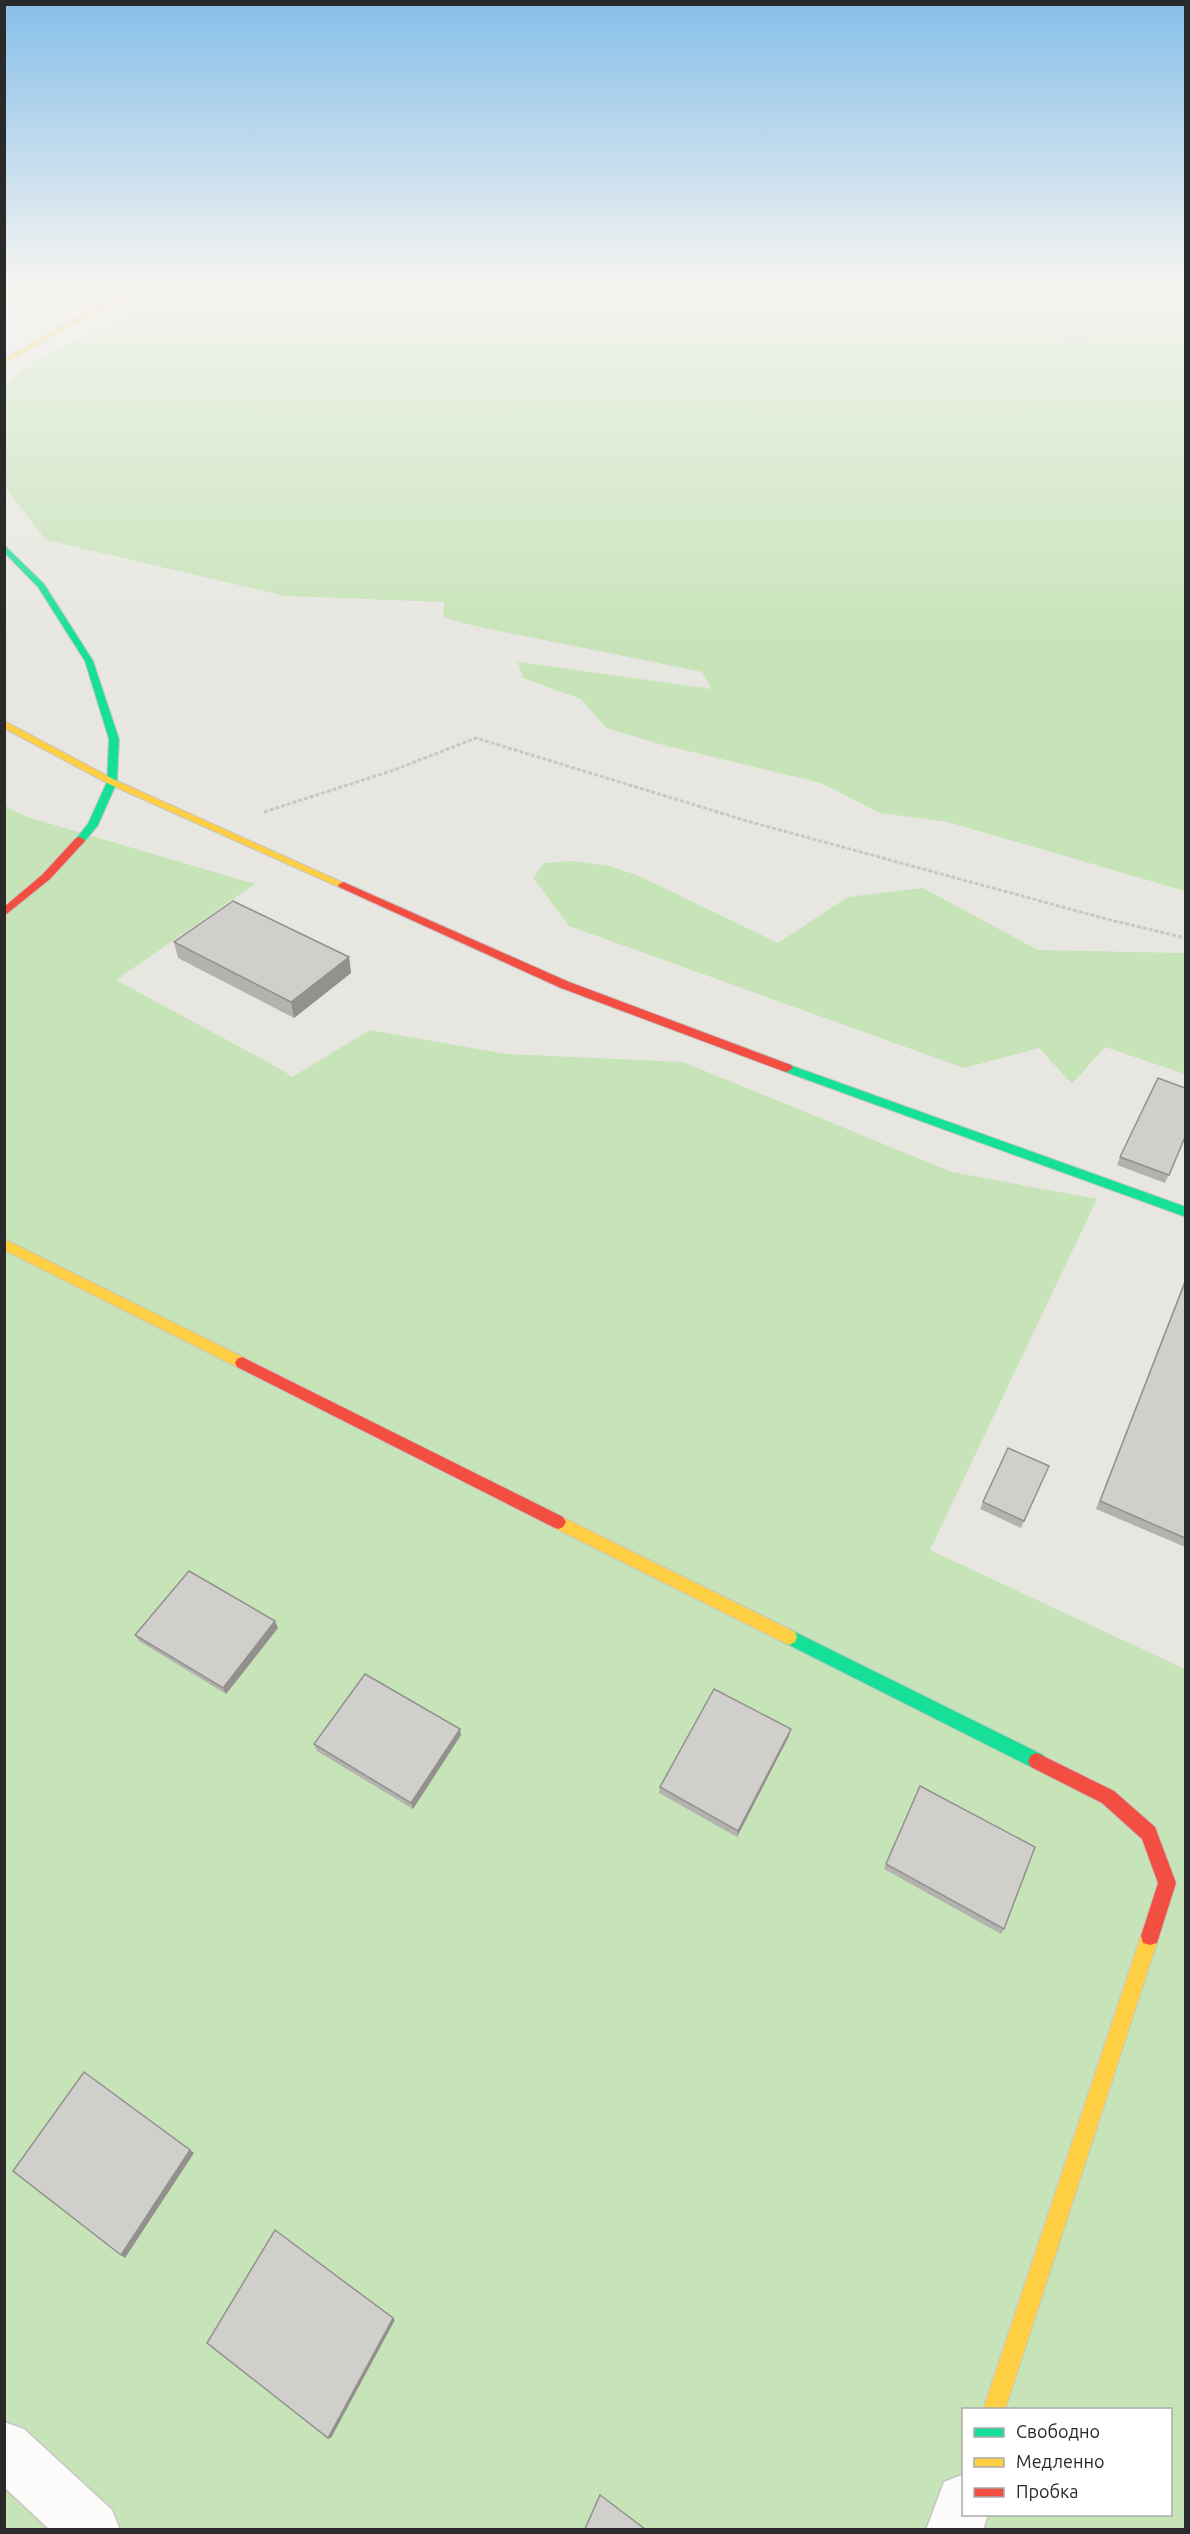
<svg xmlns="http://www.w3.org/2000/svg" width="1190" height="2534" font-family="Ubuntu,sans-serif">
  <rect width="100%" height="100%" fill="#e8e6e0"/>
  <!-- green -->
  <g fill="#c7e4b9" fill-rule="evenodd">
    <polygon points="4,284 72,284 38,304 5,299"/>
    <polygon points="193,284 1185,284 1185,891 948,822 880,813 821,783 659,744 606,728 581,699 523,678 518,662 712,689 702,672 471,625 443,617 444,602 286,596 46,540 5,487 5,384 38,360"/>
    <path d="M 4,805 L 24,816 L 255,884 L 116,980 L 284,1071 L 292,1077 L 370,1030 L 506,1054 L 683,1062 L 952,1172 L 1097,1199 L 930,1550 L 1185,1669 L 1185,2529 L 5,2529 ZM 964,2410 L 1170,2410 L 1170,2514 L 964,2514 Z"/>
    <polygon points="574,861 609,866 637,875 778,943 848,897 923,888 1038,950 1185,953 1185,1074 1105,1047 1072,1084 1039,1048 964,1068 569,926 533,878 544,863"/>
  </g>
  <g fill="none" stroke-linecap="round" stroke-linejoin="round">
    <defs>
      <g id="street">
        <polygon points="4,2422 24,2429 112,2510 120,2530 50,2530 4,2487"/>
        <polygon points="964,2474 964,2514 988,2514 983,2530 926,2530 944,2482"/>
      </g>
      <g id="fast">
        <polygon points="4,545 44,584 93,661 119,739 117,782 98,825 84,842 80,843 75,840 88,824 107,782 109,739 85,661 38,587 4,552"/>
        <polygon points="787,1064 1186,1207 1186,1217 783,1071 781,1068"/>
        <polygon points="789,1629 1043,1755 1046,1761 1043,1767 1037,1769 1031,1767 783,1642 781,1637 783,1632"/>
      </g>
      <g id="slow">
        <polygon points="148,284 155,284 91,314 4,364 4,359 87,312"/>
        <polygon points="4,721 115,780 348,885 343,888 339,887 109,784 4,728"/>
        <polygon points="4,1239 247,1359 249,1363 247,1367 237,1367 4,1250"/>
        <polygon points="558,1515 795,1632 797,1637 795,1642 789,1645 553,1527 550,1522 553,1517"/>
        <polygon points="1150,1927 1157,1929 1159,1936 1005,2410 983,2410 1141,1936 1143,1929"/>
      </g>
      <g id="jam">
        <polygon points="80,837 85,840 84,842 50,879 4,916 4,907 42,875 76,838"/>
        <polygon points="343,882 569,982 791,1065 793,1068 787,1072 783,1071 561,988 339,887 338,885"/>
        <polygon points="242,1357 563,1517 566,1522 563,1527 558,1529 553,1527 237,1367 235,1363 237,1359"/>
        <polygon points="1037,1753 1114,1791 1155,1827 1176,1883 1157,1943 1150,1945 1143,1943 1141,1936 1158,1883 1142,1839 1102,1803 1031,1767 1028,1761 1031,1755"/>
      </g>
    </defs>
    <!-- street casing -->
    <use href="#street" stroke="#c6c5c5" stroke-width="3"/>
    <!-- fast casing -->
    <use href="#fast" stroke="#c6c5c5" stroke-width="2"/>
    <!-- slow casing -->
    <use href="#slow" stroke="#c6c5c5" stroke-width="2"/>
    <!-- jam casing -->
    <use href="#jam" stroke="#c6c5c5" stroke-width="2"/>
    <!-- path-far1 -->
    <path stroke="#c8c8c7" stroke-width="1.5" stroke-dasharray="2 1.5" stroke-linecap="butt" d="M 827,284 C 875,291 924,297 971,309 C 1043,327 1113,353 1186,370"/>
    <!-- path -->
    <polyline stroke="#c8c8c7" stroke-width="3" stroke-dasharray="4 2" stroke-linecap="butt" points="264,812 394,770 476,738 747,821 1110,920 1186,938"/>
    <!-- street -->
    <use href="#street" fill="#fcfbfa" fill-rule="evenodd"/>
    <!-- fast -->
    <use href="#fast" fill="#16e098" fill-rule="evenodd"/>
    <!-- slow -->
    <use href="#slow" fill="#ffcf43" fill-rule="evenodd"/>
    <!-- jam -->
    <use href="#jam" fill="#f24e42" fill-rule="evenodd"/>
  </g>
  <!-- wall -->
  <g fill="#b4b2af">
    <polygon points="174,942 349,957 351,973 294,1018 178,958"/>
    <polygon points="1185,1137 1165,1183 1117,1165 1120,1157"/>
    <polygon points="1185,1280 1185,1547 1096,1509"/>
    <polygon points="1049,1466 1021,1528 980,1509 983,1502"/>
    <polygon points="275,1621 278,1628 226,1694 139,1641 135,1635"/>
    <polygon points="461,1735 413,1809 317,1751 314,1744"/>
    <polygon points="789,1736 737,1837 659,1793 660,1787"/>
    <polygon points="920,1786 1004,1929 1001,1934 884,1869"/>
  </g>
  <!-- shaded-wall -->
  <g fill="#92918e">
    <polygon points="349,957 351,973 294,1018 291,1002"/>
    <polygon points="275,1621 278,1628 226,1694 223,1688"/>
    <polygon points="460,1729 461,1735 413,1809 411,1803"/>
    <polygon points="791,1729 789,1736 737,1837 738,1831"/>
    <polygon points="190,2150 194,2153 125,2258 121,2255"/>
    <polygon points="393,2318 395,2320 331,2438 328,2438"/>
  </g>
  <!-- building -->
  <g fill="#d1cfcb" stroke="#92918e" stroke-width="1.5">
    <polygon points="233,901 349,957 291,1002 174,942"/>
    <polygon points="1158,1078 1185,1088 1185,1137 1169,1175 1120,1157"/>
    <polygon points="1185,1282 1185,1538 1100,1501"/>
    <polygon points="1008,1448 1049,1466 1024,1521 983,1502"/>
    <polygon points="189,1571 275,1621 223,1688 135,1635"/>
    <polygon points="365,1674 460,1729 411,1803 314,1744"/>
    <polygon points="714,1689 791,1729 738,1831 660,1787"/>
    <polygon points="920,1786 1035,1847 1004,1929 886,1864"/>
    <polygon points="84,2072 190,2150 121,2255 13,2171"/>
    <polygon points="275,2230 393,2318 328,2438 207,2343"/>
    <polygon points="600,2495 645,2529 585,2529"/>
  </g>
  <!-- sky -->
  <linearGradient id="sky" x2="0" y2="1"><stop stop-color="#86bee9"/><stop offset="0.44" stop-color="#f5f4f1"/><stop offset="1" stop-color="#f5f4f1" stop-opacity="0"/></linearGradient>
  <rect width="1190" height="639" fill="url(#sky)"/>
  <!-- border -->
  <rect width="1190" height="2534" fill="none" stroke="#2a2a2a" stroke-width="12"/>
  <!-- legend -->
  <rect x="962" y="2408" width="210" height="108" fill="#ffffff" stroke="#aaaaaa" stroke-width="1.5"/>
  <rect x="974" y="2428" width="30" height="9" fill="#16e098" stroke="#aaaaaa" stroke-width="1.5"/>
  <text x="1016" y="2438" font-size="18" fill="#2a2a2a">Свободно</text>
  <rect x="974" y="2458" width="30" height="9" fill="#ffcf43" stroke="#aaaaaa" stroke-width="1.5"/>
  <text x="1016" y="2468" font-size="18" fill="#2a2a2a">Медленно</text>
  <rect x="974" y="2488" width="30" height="9" fill="#f24e42" stroke="#aaaaaa" stroke-width="1.5"/>
  <text x="1016" y="2498" font-size="18" fill="#2a2a2a">Пробка</text>
</svg>
